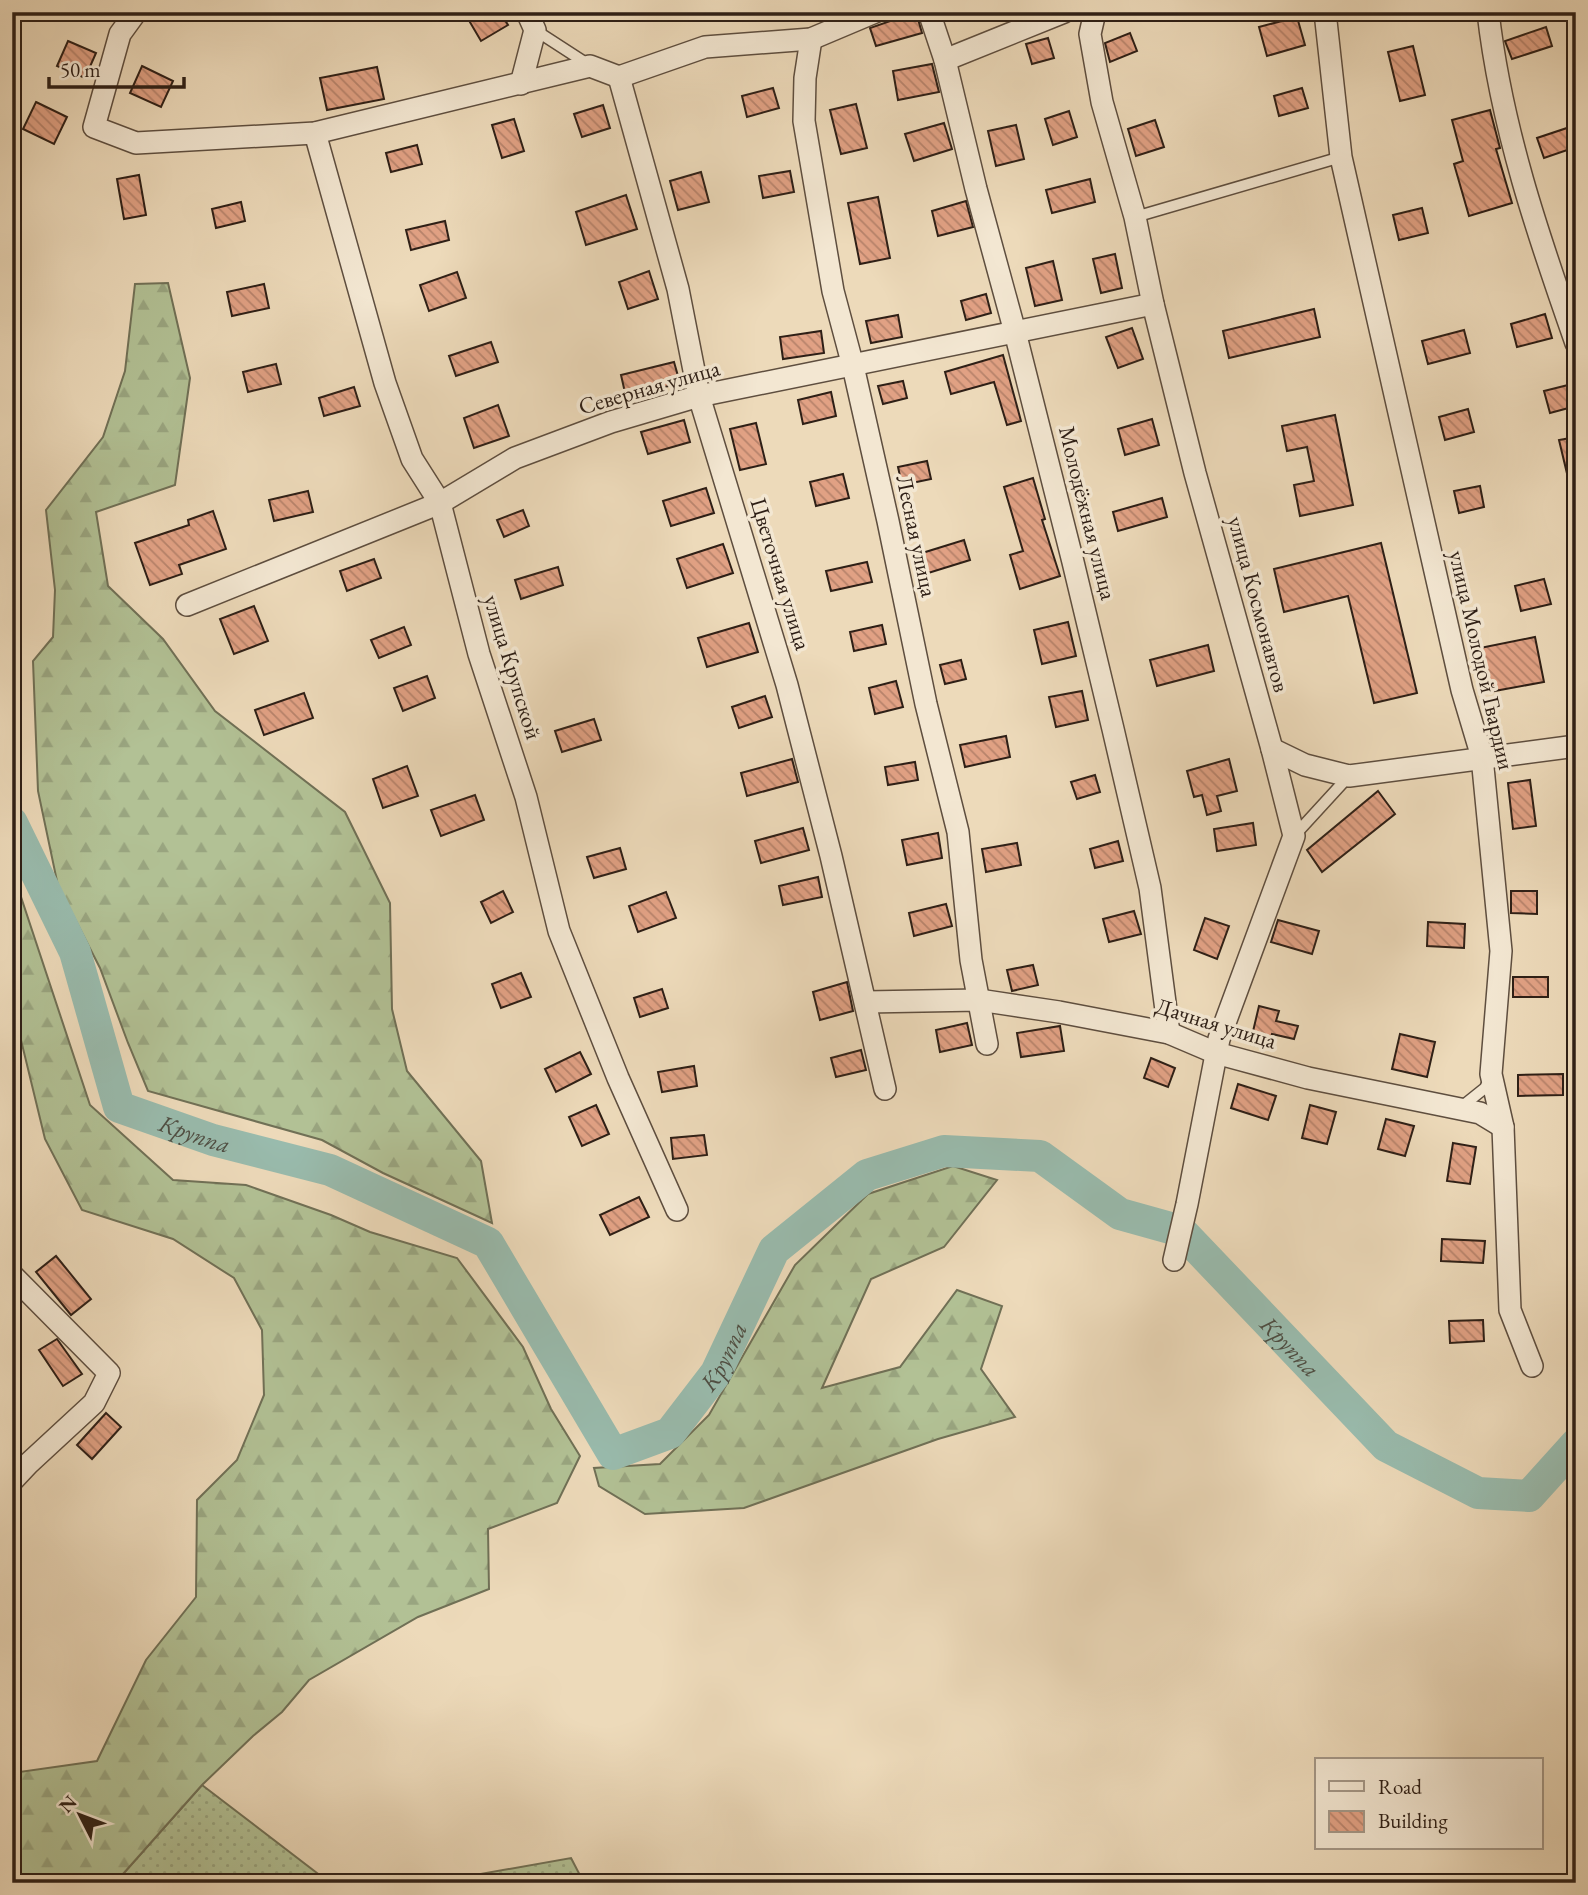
<svg xmlns="http://www.w3.org/2000/svg" width="1588" height="1895" font-family="'EB Garamond',serif">
  <defs>
    <pattern id="grass-dots" width="8" height="8" patternUnits="userSpaceOnUse" patternTransform="scale(1.75)"><rect width="8" height="8" fill="#b2c195"/><path d="M2 2h.1M6 6h.1" fill="none" stroke="#99a580" stroke-width="1.8" stroke-linecap="round"/></pattern>
    <pattern id="forest-firs" width="22" height="20" patternUnits="userSpaceOnUse" patternTransform="scale(1.75)"><rect width="22" height="20" fill="#b2c195"/><path d="M5 1l3.5 6h-7zM16 11l3.5 6h-7z" fill="#99a580"/></pattern>
    <pattern id="building-back-hatch" width="6" height="6" patternUnits="userSpaceOnUse" patternTransform="scale(1.75)"><rect width="6" height="6" fill="#e1a184"/><path d="M-1 5l2 2M0 0l6 6M5-1l2 2" fill="none" stroke="#b7836b"/></pattern>
  </defs>
  <rect width="100%" height="100%" fill="#eddaba"/>
  <filter id="stains"><feTurbulence type="fractalNoise" baseFrequency=".00286" numOctaves="4"/><feColorMatrix values="0 0 0 0 .2 0 0 0 0 .09 0 0 0 0 .02 0 0 0 .5 -.17"/></filter>
  <radialGradient id="worn" r=".72"><stop offset=".6" stop-color="#630" stop-opacity="0"/><stop offset="1" stop-color="#630" stop-opacity=".3"/></radialGradient>
  <!-- grass -->
  <g fill="url(#grass-dots)" stroke="#707056" stroke-width="2">
    <polygon points="202,1785 330,1883 115,1883"/>
    <polygon points="571,1858 584,1883 430,1883"/>
  </g>
  <!-- forest -->
  <g fill="url(#forest-firs)" stroke="#707056" stroke-width="2">
    <polygon points="168,283 190,378 175,485 96,512 108,586 163,639 215,711 345,812 390,903 392,1009 407,1071 481,1161 492,1223 383,1173 322,1140 148,1091 128,1043 100,968 58,886 38,791 33,661 53,637 55,590 46,510 103,437 125,371 135,284"/>
    <polygon points="12,882 20,894 90,1105 173,1180 246,1185 331,1215 370,1232 457,1258 523,1347 551,1409 580,1456 557,1503 488,1529 489,1589 418,1617 309,1680 282,1712 253,1736 202,1785 115,1883 12,1883 12,1773 97,1761 146,1660 196,1597 197,1500 237,1460 264,1395 262,1330 234,1278 173,1239 82,1210 45,1139 21,1040 12,1019"/>
    <polygon points="953,1166 997,1180 944,1247 871,1279 822,1388 900,1367 957,1290 1002,1306 981,1369 1015,1417 938,1439 744,1508 645,1514 599,1486 594,1468 660,1464 709,1415 795,1265 868,1194"/>
  </g>
  <g fill="none" stroke-linecap="round" stroke-linejoin="round">
    <!-- river -->
    <path stroke="#99bbad" stroke-width="32" id="s1" d="M 12,823 L 75,952 L 119,1107 L 213,1140 L 330,1170 L 488,1243 L 613,1454 L 670,1433 L 716,1373 L 774,1250 L 867,1175 L 944,1151 L 1040,1156 L 1120,1214 L 1181,1231 L 1386,1446 L 1478,1493 L 1529,1496 L 1576,1444"/>
  </g>
  <!-- building -->
  <g fill="url(#building-back-hatch)" stroke="#2e1f16" stroke-width="2">
    <polygon points="464,12 500,12 508,25 481,41"/>
    <polygon points="916,12 922,33 876,46 870,28"/>
    <polygon points="1297,17 1305,45 1267,56 1259,27"/>
    <polygon points="1546,27 1552,46 1512,59 1505,41"/>
    <polygon points="1130,33 1137,51 1110,62 1105,43"/>
    <polygon points="1048,38 1054,58 1032,64 1026,44"/>
    <polygon points="68,41 96,53 85,78 57,66"/>
    <polygon points="1413,46 1425,95 1400,101 1388,52"/>
    <polygon points="932,64 939,92 898,100 893,71"/>
    <polygon points="142,66 173,81 161,107 130,93"/>
    <polygon points="377,67 384,99 327,110 320,78"/>
    <polygon points="773,88 779,108 747,117 742,96"/>
    <polygon points="1302,88 1308,108 1279,116 1274,96"/>
    <polygon points="36,102 67,117 54,144 23,129"/>
    <polygon points="856,104 867,148 841,154 830,110"/>
    <polygon points="603,105 610,128 582,137 574,114"/>
    <polygon points="1490,110 1500,148 1496,149 1512,203 1469,216 1454,164 1463,161 1452,120"/>
    <polygon points="1069,111 1077,137 1053,145 1045,119"/>
    <polygon points="514,119 524,151 502,158 492,125"/>
    <polygon points="1155,120 1164,147 1136,156 1128,129"/>
    <polygon points="944,123 952,149 914,161 905,134"/>
    <polygon points="1016,125 1024,159 996,166 988,131"/>
    <polygon points="1576,125 1576,147 1544,158 1537,138"/>
    <polygon points="417,145 422,164 391,172 386,153"/>
    <polygon points="790,171 794,192 763,198 759,176"/>
    <polygon points="701,172 709,202 678,210 670,181"/>
    <polygon points="139,175 146,215 124,219 117,179"/>
    <polygon points="1090,179 1095,202 1052,213 1046,190"/>
    <polygon points="626,195 637,229 586,245 576,212"/>
    <polygon points="878,197 890,258 860,264 848,203"/>
    <polygon points="966,201 973,227 938,236 932,211"/>
    <polygon points="241,202 245,221 216,228 212,209"/>
    <polygon points="1422,208 1428,233 1399,240 1393,215"/>
    <polygon points="445,221 449,240 411,250 406,230"/>
    <polygon points="1115,254 1122,288 1101,293 1093,259"/>
    <polygon points="1053,261 1062,300 1035,306 1026,268"/>
    <polygon points="649,271 658,299 628,309 619,282"/>
    <polygon points="457,272 466,298 429,311 420,285"/>
    <polygon points="264,284 269,308 232,316 227,292"/>
    <polygon points="986,294 991,313 966,320 961,301"/>
    <polygon points="1314,309 1320,337 1229,358 1223,331"/>
    <polygon points="1545,314 1552,338 1517,347 1511,324"/>
    <polygon points="898,315 902,337 871,343 866,321"/>
    <polygon points="1132,328 1143,359 1118,368 1106,337"/>
    <polygon points="1464,330 1470,353 1428,364 1422,341"/>
    <polygon points="821,331 824,353 783,359 780,337"/>
    <polygon points="491,342 498,362 456,376 449,356"/>
    <polygon points="1003,355 1021,421 1007,425 994,382 951,394 945,372"/>
    <polygon points="674,362 680,383 626,397 621,375"/>
    <polygon points="276,364 281,384 248,392 243,372"/>
    <polygon points="903,381 907,398 883,404 878,386"/>
    <polygon points="1572,384 1576,406 1550,413 1544,391"/>
    <polygon points="354,387 360,406 324,416 319,398"/>
    <polygon points="831,392 836,416 803,424 798,400"/>
    <polygon points="498,405 509,436 474,448 464,418"/>
    <polygon points="1468,409 1474,432 1445,440 1439,417"/>
    <polygon points="1335,415 1353,505 1300,516 1294,485 1314,481 1307,447 1287,451 1282,426"/>
    <polygon points="1152,419 1159,445 1125,455 1118,429"/>
    <polygon points="684,420 690,442 648,454 641,432"/>
    <polygon points="756,423 766,464 740,470 730,429"/>
    <polygon points="1576,437 1576,485 1570,486 1559,440"/>
    <polygon points="927,461 931,479 902,485 898,467"/>
    <polygon points="843,474 849,498 816,506 810,482"/>
    <polygon points="1033,478 1045,519 1042,520 1060,576 1020,589 1010,555 1023,551 1004,487"/>
    <polygon points="1480,486 1484,507 1459,513 1454,491"/>
    <polygon points="706,488 714,513 671,526 663,501"/>
    <polygon points="308,491 313,512 274,521 269,500"/>
    <polygon points="1162,498 1167,517 1118,531 1113,512"/>
    <polygon points="523,510 529,526 504,537 497,520"/>
    <polygon points="213,511 226,549 179,565 182,574 150,585 135,543 189,525 188,520"/>
    <polygon points="964,540 970,560 925,574 919,554"/>
    <polygon points="1381,543 1417,693 1374,703 1348,596 1284,612 1274,569"/>
    <polygon points="723,544 733,573 687,588 677,559"/>
    <polygon points="374,559 381,578 347,591 340,571"/>
    <polygon points="867,562 872,582 831,591 826,571"/>
    <polygon points="558,567 563,585 521,599 515,580"/>
    <polygon points="1544,579 1551,604 1521,611 1515,586"/>
    <polygon points="254,606 268,641 234,654 220,619"/>
    <polygon points="1068,622 1076,656 1042,664 1034,630"/>
    <polygon points="749,623 758,652 707,667 698,638"/>
    <polygon points="882,625 886,644 854,651 850,632"/>
    <polygon points="404,627 411,645 379,658 371,640"/>
    <polygon points="1535,637 1544,682 1489,692 1480,648"/>
    <polygon points="1208,645 1214,671 1157,686 1150,660"/>
    <polygon points="961,660 966,679 945,684 940,665"/>
    <polygon points="427,676 435,698 403,711 394,688"/>
    <polygon points="896,681 903,707 875,714 869,688"/>
    <polygon points="1082,691 1088,720 1056,727 1049,697"/>
    <polygon points="304,693 313,718 264,735 255,710"/>
    <polygon points="765,696 772,717 739,728 732,707"/>
    <polygon points="594,719 601,740 562,752 555,731"/>
    <polygon points="1006,736 1010,757 965,767 960,745"/>
    <polygon points="792,759 798,782 747,796 741,773"/>
    <polygon points="1229,759 1237,791 1217,796 1221,811 1207,815 1202,795 1194,797 1187,771"/>
    <polygon points="915,762 918,780 888,785 885,767"/>
    <polygon points="407,766 418,796 383,808 373,779"/>
    <polygon points="1095,775 1100,792 1077,799 1071,782"/>
    <polygon points="1530,780 1536,826 1513,829 1508,783"/>
    <polygon points="1378,791 1395,814 1322,872 1307,850"/>
    <polygon points="475,795 484,820 441,836 431,810"/>
    <polygon points="1253,823 1256,845 1217,851 1214,829"/>
    <polygon points="803,828 809,850 761,863 755,841"/>
    <polygon points="938,833 942,858 907,865 902,840"/>
    <polygon points="1118,841 1123,861 1095,868 1090,849"/>
    <polygon points="1017,843 1021,865 986,872 982,849"/>
    <polygon points="620,848 626,869 594,878 587,857"/>
    <polygon points="818,877 822,897 783,905 779,886"/>
    <polygon points="503,891 513,912 491,923 481,902"/>
    <polygon points="1511,891 1537,891 1537,914 1511,913"/>
    <polygon points="666,892 676,918 638,932 629,906"/>
    <polygon points="946,904 952,926 914,936 909,913"/>
    <polygon points="1134,911 1141,934 1109,942 1103,919"/>
    <polygon points="1205,918 1229,926 1217,959 1194,950"/>
    <polygon points="1278,920 1319,931 1312,954 1271,942"/>
    <polygon points="1428,922 1465,924 1464,948 1427,946"/>
    <polygon points="1033,965 1038,985 1012,991 1007,970"/>
    <polygon points="521,973 531,997 501,1008 492,984"/>
    <rect x="1513" y="977" width="35" height="20"/>
    <polygon points="847,982 853,1011 820,1020 813,992"/>
    <polygon points="662,989 668,1008 640,1017 634,998"/>
    <polygon points="1259,1006 1279,1011 1276,1021 1298,1026 1294,1039 1272,1034 1268,1049 1250,1044"/>
    <polygon points="967,1023 972,1045 940,1052 936,1030"/>
    <polygon points="1060,1026 1064,1051 1021,1057 1017,1033"/>
    <polygon points="1400,1034 1435,1042 1427,1077 1392,1069"/>
    <polygon points="861,1050 866,1070 836,1077 831,1058"/>
    <polygon points="580,1052 591,1074 556,1092 545,1069"/>
    <polygon points="1151,1058 1175,1068 1168,1087 1144,1078"/>
    <polygon points="694,1066 697,1086 662,1092 658,1072"/>
    <polygon points="1563,1074 1563,1095 1518,1096 1518,1075"/>
    <polygon points="1238,1084 1276,1096 1268,1120 1231,1108"/>
    <polygon points="596,1105 609,1134 582,1146 569,1117"/>
    <polygon points="1310,1105 1336,1112 1327,1144 1302,1138"/>
    <polygon points="1386,1119 1414,1126 1405,1156 1378,1149"/>
    <polygon points="704,1135 707,1155 673,1159 671,1138"/>
    <polygon points="1453,1143 1476,1147 1470,1184 1447,1181"/>
    <polygon points="639,1197 649,1217 610,1235 600,1215"/>
    <polygon points="1442,1239 1485,1241 1483,1263 1441,1261"/>
    <polygon points="56,1256 91,1299 71,1315 36,1272"/>
    <polygon points="1483,1320 1484,1341 1450,1343 1449,1321"/>
    <polygon points="57,1339 82,1374 63,1386 39,1350"/>
    <polygon points="106,1413 121,1427 92,1459 77,1445"/>
  </g>
  <g fill="none" stroke-linecap="round" stroke-linejoin="round">
    <defs>
      <g id="service">
        <polyline points="535,30 589,65"/>
        <polyline points="1135,217 1341,157"/>
        <polyline points="1294,836 1349,776"/>
        <polyline points="1460,1108 1485,1088 1490,1078"/>
      </g>
      <g id="minor">
        <polyline points="136,12 120,34 94,127 136,143 315,133 590,66 619,77 705,47 811,39 875,12"/>
        <polyline points="929,12 945,60 976,189 1015,332 1073,562 1113,729 1150,888 1169,1033"/>
        <polyline points="1095,12 1090,34 1102,102 1135,217 1153,304 1195,473 1272,749 1294,836 1219,1039 1187,1204 1174,1260"/>
        <polyline points="1325,12 1341,157 1462,690 1482,757 1501,951 1491,1074 1503,1127 1510,1310 1532,1366"/>
        <path d="M 1488,12 C 1501,127 1538,235 1576,343"/>
        <polyline points="811,39 805,78 804,121 833,291 853,366 888,521 926,704 958,832 971,960 987,1044"/>
        <polyline points="945,60 1064,12"/>
        <polyline points="619,77 678,289 699,396 787,685 831,856 885,1089"/>
        <polyline points="521,84 535,30 527,12"/>
        <polyline points="315,133 385,383 412,459 440,503 479,654 526,797 559,931 618,1078 677,1210"/>
        <polyline points="187,605 440,503 515,458 611,422 699,396 1153,304"/>
        <polyline points="1272,749 1305,765 1349,776 1576,746"/>
        <polyline points="866,1002 979,1000 1059,1012 1169,1033 1216,1053 1308,1078 1480,1113 1503,1127"/>
        <polyline points="12,1275 109,1373 94,1403 28,1464 12,1481"/>
      </g>
    </defs>
    <!-- service casing -->
    <use href="#service" stroke="#5e4e3f" stroke-width="13"/>
    <!-- minor casing -->
    <use href="#minor" stroke="#5e4e3f" stroke-width="24"/>
    <!-- service -->
    <use href="#service" stroke="#f3e7d2" stroke-width="10"/>
    <!-- minor -->
    <use href="#minor" stroke="#f3e7d2" stroke-width="21"/>
  </g>
  <g text-anchor="middle" dominant-baseline="central" stroke-width="7" stroke-linejoin="round" paint-order="stroke">
    <!-- street labels -->
    <g font-size="23" fill="#2e1f16" stroke="#f3e7d2">
      <text transform="translate(649 387) rotate(-16)">Северная улица</text>
      <text transform="translate(1088 513) rotate(76)">Молодёжная улица</text>
      <text transform="translate(917 536) rotate(78)">Лесная улица</text>
      <text transform="translate(781 574) rotate(73)">Цветочная улица</text>
      <text transform="translate(1259 604) rotate(75)">улица Космонавтов</text>
      <text transform="translate(1482 660) rotate(77)">улица Молодой Гвардии</text>
      <text transform="translate(513 667) rotate(73)">улица Крупской</text>
      <text transform="translate(1216 1023) rotate(17)">Дачная улица</text>
    </g>
    <!-- water labels -->
    <g font-size="24" font-style="italic" fill="#4e4e43" stroke="#f3e7d2">
      <text stroke="none"><textPath href="#s1" startOffset="385">Круппа</textPath></text>
      <text stroke="none"><textPath href="#s1" startOffset="1834">Круппа</textPath></text>
      <text stroke="none"><textPath href="#s1" startOffset="1099">Круппа</textPath></text>
    </g>
  </g>
  <!-- margin -->
  <rect width="1588" height="1895" fill="none" stroke="#eddaba" stroke-width="42"/>
  <rect x="14" y="14" width="1560" height="1867" fill="none" stroke="#2e1f16" stroke-width="3.5"/>
  <rect x="21" y="21" width="1546" height="1853" fill="none" stroke="#2e1f16" stroke-width="2"/>
  <!-- legend -->
  <rect x="1315" y="1758" width="228" height="91" fill="#f3e7d2" stroke="#a49787" stroke-width="2"/>
  <rect x="1329" y="1781" width="35" height="10" fill="#f3e7d2" stroke="#a49787" stroke-width="2"/>
  <text x="1378" y="1794" font-size="21" fill="#2e1f16">Road</text>
  <rect x="1329" y="1811" width="35" height="21" fill="url(#building-back-hatch)" stroke="#a49787" stroke-width="2"/>
  <text x="1378" y="1828" font-size="21" fill="#2e1f16">Building</text>
  <!-- north arrow -->
  <g transform="translate(80 1815) rotate(312)" stroke="#f3e7d2" stroke-width="5" paint-order="stroke">
  <path d="M0-5L12 26L0 18L-12 26Z" fill="#2e1f16"/>
  <text y="-10" font-size="19" font-weight="bold" text-anchor="middle" fill="#2e1f16">N</text>
  </g>
  <!-- scale -->
  <path d="M49 77v10h135v-10" fill="none" stroke="#2e1f16" stroke-width="3.5"/>
  <text x="60" y="77" font-size="21" fill="#2e1f16" stroke="#f3e7d2" stroke-width="5" paint-order="stroke">50 m</text>
  <rect width="100%" height="100%" filter="url(#stains)"/>
  <rect width="100%" height="100%" fill="url(#worn)"/>
</svg>
